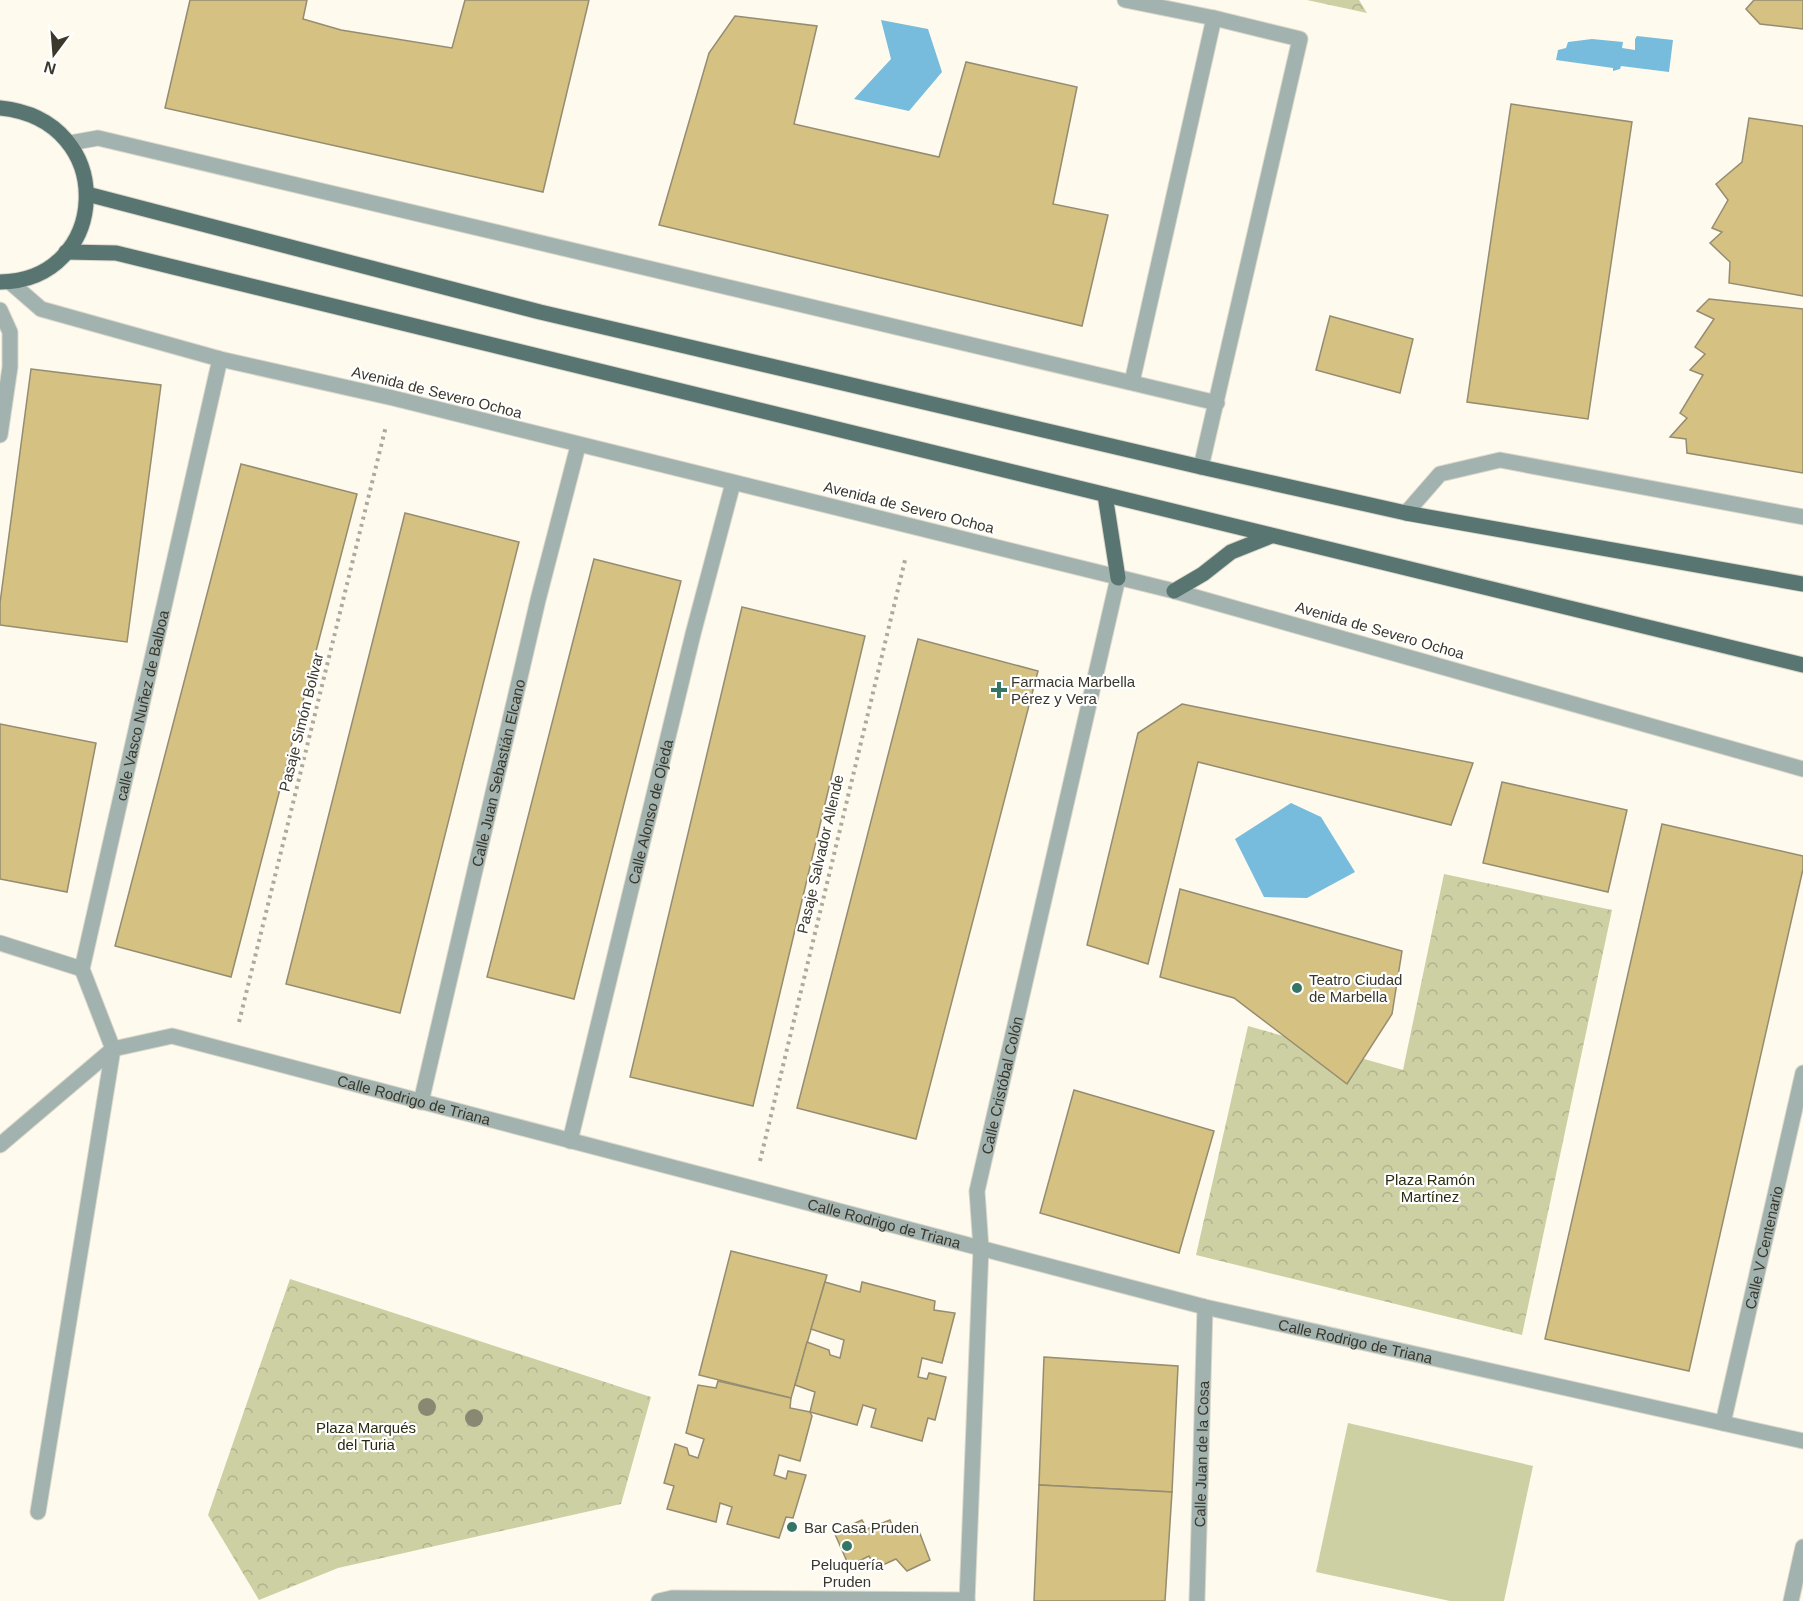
<svg xmlns="http://www.w3.org/2000/svg" width="1803" height="1601" font-family="Helvetica,sans-serif">
  <defs>
    <pattern id="forest-crowns" width="20" height="18" patternUnits="userSpaceOnUse" patternTransform="scale(1.5)"><rect width="20" height="18" fill="#ccd0a3"/><path d="M2 6a3 3 0 1 1 6 0M12 15a3 3 0 1 1 6 0" fill="none" stroke="#b0b38c"/></pattern>
  </defs>
  <rect width="100%" height="100%" fill="#fefaee"/>
  <!-- forest -->
  <g fill="url(#forest-crowns)">
    <polygon points="1307,0 1359,0 1367,13"/>
    <polygon points="1444,874 1612,910 1522,1335 1196,1255 1248,1026 1403,1070"/>
    <polygon points="290,1279 651,1397 621,1504 338,1568 259,1600 208,1515"/>
  </g>
  <!-- pitch -->
  <polygon fill="#ccd0a3" points="1348,1423 1533,1466 1504,1601 1450,1601 1316,1572"/>
  <!-- water -->
  <g fill="#77bcdd">
    <polygon points="881,20 928,29 942,72 909,111 854,99 891,59"/>
    <polygon points="1637,36 1673,40 1669,72 1621,66 1620,69 1613,71 1613,68 1556,60 1558,50 1566,48 1568,42 1592,39 1623,42 1622,48 1635,50 1635,39"/>
    <polygon points="1291,803 1321,817 1355,872 1307,898 1264,897 1235,839"/>
  </g>
  <!-- building -->
  <g fill="#d5c182" stroke="#958c71" stroke-width="1.5">
    <polygon points="190,0 307,0 303,19 341,30 452,48 465,0 589,0 543,192 165,108"/>
    <polygon points="1754,0 1803,0 1803,29 1760,24 1746,9"/>
    <polygon points="735,16 817,26 794,124 939,157 966,62 1077,87 1053,204 1108,215 1082,326 659,225 709,53"/>
    <polygon points="1511,104 1632,122 1588,419 1467,402"/>
    <polygon points="1749,118 1803,126 1803,296 1729,283 1730,262 1710,243 1722,232 1712,228 1728,200 1716,184 1742,162"/>
    <polygon points="1709,299 1803,309 1803,473 1687,453 1686,439 1670,437 1687,418 1680,413 1703,375 1690,370 1705,354 1695,347 1714,319 1697,311"/>
    <polygon points="1330,316 1413,339 1400,393 1316,370"/>
    <polygon points="31,369 161,385 127,642 0,625 0,603"/>
    <polygon points="241,464 357,494 231,977 115,946"/>
    <polygon points="405,513 519,542 400,1013 286,984"/>
    <polygon points="594,559 681,581 574,999 487,977"/>
    <polygon points="742,607 865,636 753,1106 630,1077"/>
    <polygon points="918,639 1038,671 916,1139 797,1108"/>
    <polygon points="1182,704 1473,763 1451,825 1198,762 1148,964 1087,945 1138,733"/>
    <polygon points="0,724 96,743 67,892 0,879"/>
    <polygon points="1502,782 1627,810 1608,892 1483,863"/>
    <polygon points="1662,824 1803,856 1803,869 1689,1371 1545,1339"/>
    <polygon points="1180,889 1402,951 1392,1014 1347,1084 1234,998 1160,977"/>
    <polygon points="1074,1090 1214,1131 1179,1253 1040,1213"/>
    <polygon points="731,1251 827,1275 791,1398 699,1375"/>
    <polygon points="825,1282 860,1292 862,1282 935,1301 934,1310 955,1313 942,1363 922,1358 918,1377 927,1379 929,1373 946,1377 935,1420 928,1418 922,1441 871,1427 876,1409 863,1405 857,1425 810,1412 815,1392 795,1385 807,1342 829,1350 830,1355 840,1358 844,1340 811,1329"/>
    <polygon points="1044,1357 1178,1366 1172,1492 1039,1485"/>
    <polygon points="718,1381 791,1398 790,1408 810,1412 812,1416 800,1461 779,1455 774,1475 786,1479 788,1471 806,1475 793,1518 786,1517 779,1538 727,1524 732,1507 720,1503 716,1522 667,1509 674,1486 664,1483 675,1444 687,1448 689,1455 698,1458 704,1439 686,1433 698,1385 716,1388"/>
    <polygon points="1039,1485 1172,1492 1165,1601 1034,1601"/>
    <polygon points="862,1520 867,1529 890,1520 895,1531 916,1523 930,1560 907,1571 896,1559 876,1568 869,1556 849,1566 834,1532"/>
  </g>
  <g fill="none" stroke-linecap="round" stroke-linejoin="round">
    <defs>
      <g id="lane">
        <path id="s1" d="M 421,1102 L 538,600 L 578,446"/>
        <path id="s2" d="M 570,1141 L 693,634 L 733,483"/>
      </g>
      <g id="street">
        <polyline points="1125,0 1214,18 1300,39 1201,467"/>
        <polyline points="70,143 98,138 1217,403"/>
        <polyline points="10,282 41,309 220,359 393,398 1174,591 1803,769"/>
        <polyline points="0,310 10,332 10,367 0,435"/>
        <polyline points="1132,382 1214,18"/>
        <polyline points="1406,513 1440,474 1500,460 1803,517"/>
        <polyline points="0,943 82,969"/>
        <path id="s3" d="M 113,1049 L 82,969 L 220,359"/>
        <path id="s4" d="M 0,1145 L 113,1049 L 172,1036 L 1205,1307 L 1803,1441"/>
        <path id="s5" d="M 1723,1423 L 1803,1073"/>
        <polyline points="38,1512 113,1049"/>
        <polyline points="659,1601 672,1598 967,1600"/>
        <path id="s6" d="M 967,1601 L 981,1248 L 977,1191 L 1118,578"/>
        <path id="s7" d="M 1197,1601 L 1205,1307"/>
        <polyline points="1791,1601 1803,1547"/>
      </g>
      <g id="primary">
        <path d="M 0,108 C 120,120 110,281 0,282"/>
        <polyline points="87,194 540,312 1201,467 1406,513 1803,584"/>
        <polyline points="66,252 116,253 1803,665"/>
        <polyline points="1105,495 1118,578"/>
        <polyline points="1174,591 1203,574 1231,552 1271,536"/>
      </g>
    </defs>
    <!-- lane casing -->
    <use href="#lane" stroke="#dbd7cb" stroke-width="17"/>
    <!-- street casing -->
    <use href="#street" stroke="#dbd7cb" stroke-width="17"/>
    <!-- primary casing -->
    <use href="#primary" stroke="#dbd7cb" stroke-width="17"/>
    <!-- path -->
    <g stroke="#ada99d" stroke-width="4" stroke-dasharray="3 4.5" stroke-linecap="butt">
      <polyline points="239,1022 386,426"/>
      <polyline points="760,1161 906,556"/>
    </g>
    <!-- lane -->
    <use href="#lane" stroke="#a2b2af" stroke-width="15"/>
    <!-- street -->
    <use href="#street" stroke="#a2b2af" stroke-width="15"/>
    <!-- primary -->
    <use href="#primary" stroke="#587571" stroke-width="15"/>
  </g>
  <!-- trees -->
  <g fill="#898973">
    <circle cx="427" cy="1407" r="9"/>
    <circle cx="474" cy="1418" r="9"/>
  </g>
  <!-- markers -->
  <g fill="#357563" stroke="#fff" stroke-width="2">
    <path d="M996 681h6v6h6v6h-6v6h-6v-6h-6v-6h6z"/>
    <circle cx="1297" cy="988" r="6"/>
    <circle cx="792" cy="1527" r="6"/>
    <circle cx="847" cy="1546" r="6"/>
  </g>
  <g text-anchor="middle" dominant-baseline="central" stroke-width="4.5" stroke-linejoin="round" paint-order="stroke">
    <!-- street labels -->
    <g font-size="15" fill="#3a372b" stroke="#fff">
      <text transform="translate(437 392) rotate(14)">Avenida de Severo Ochoa</text>
      <text transform="translate(909 507) rotate(14)">Avenida de Severo Ochoa</text>
      <text transform="translate(1380 630) rotate(16)">Avenida de Severo Ochoa</text>
      <text stroke="none"><textPath href="#s3" startOffset="356">calle Vasco Nuñez de Balboa</textPath></text>
      <text transform="translate(301 722) rotate(-76)">Pasaje Simón Bolivar</text>
      <text stroke="none"><textPath href="#s1" startOffset="338">Calle Juan Sebastián Elcano</textPath></text>
      <text stroke="none"><textPath href="#s2" startOffset="339">Calle Alonso de Ojeda</textPath></text>
      <text transform="translate(820 854) rotate(-77)">Pasaje Salvador Allende</text>
      <text stroke="none"><textPath href="#s6" startOffset="519">Calle Cristóbal Colón</textPath></text>
      <text stroke="none"><textPath href="#s4" startOffset="459">Calle Rodrigo de Triana</textPath></text>
      <text stroke="none"><textPath href="#s4" startOffset="945">Calle Rodrigo de Triana</textPath></text>
      <text stroke="none"><textPath href="#s5" startOffset="180">Calle V Centenario</textPath></text>
      <text stroke="none"><textPath href="#s4" startOffset="1431">Calle Rodrigo de Triana</textPath></text>
      <text stroke="none"><textPath href="#s7" startOffset="147">Calle Juan de la Cosa</textPath></text>
    </g>
    <!-- poi labels -->
    <g font-size="15" fill="#3a372b" stroke="#fff" text-anchor="start">
      <text x="1011" y="681">Farmacia Marbella<tspan x="1011" dy="17">Pérez y Vera</tspan></text>
      <text x="1309" y="979">Teatro Ciudad<tspan x="1309" dy="17">de Marbella</tspan></text>
      <text x="804" y="1527">Bar Casa Pruden</text>
      <text x="847" y="1564" text-anchor="middle">Peluquería<tspan x="847" dy="17">Pruden</tspan></text>
    </g>
    <!-- park labels -->
    <g font-size="15" fill="#2a2c0f" stroke="#fff">
      <text x="1430" y="1179">Plaza Ramón<tspan x="1430" dy="17">Martínez</tspan></text>
      <text x="366" y="1427">Plaza Marqués<tspan x="366" dy="17">del Turia</tspan></text>
    </g>
  </g>
  <!-- north arrow -->
  <g transform="translate(54 54) rotate(196)" stroke="#ffffff" stroke-width="4.5" paint-order="stroke">
  <path d="M0-4.5L10 22L0 15L-10 22Z" fill="#3a372b"/>
  <text y="-9" font-size="16" font-weight="bold" text-anchor="middle" fill="#3a372b">N</text>
  </g>
</svg>
